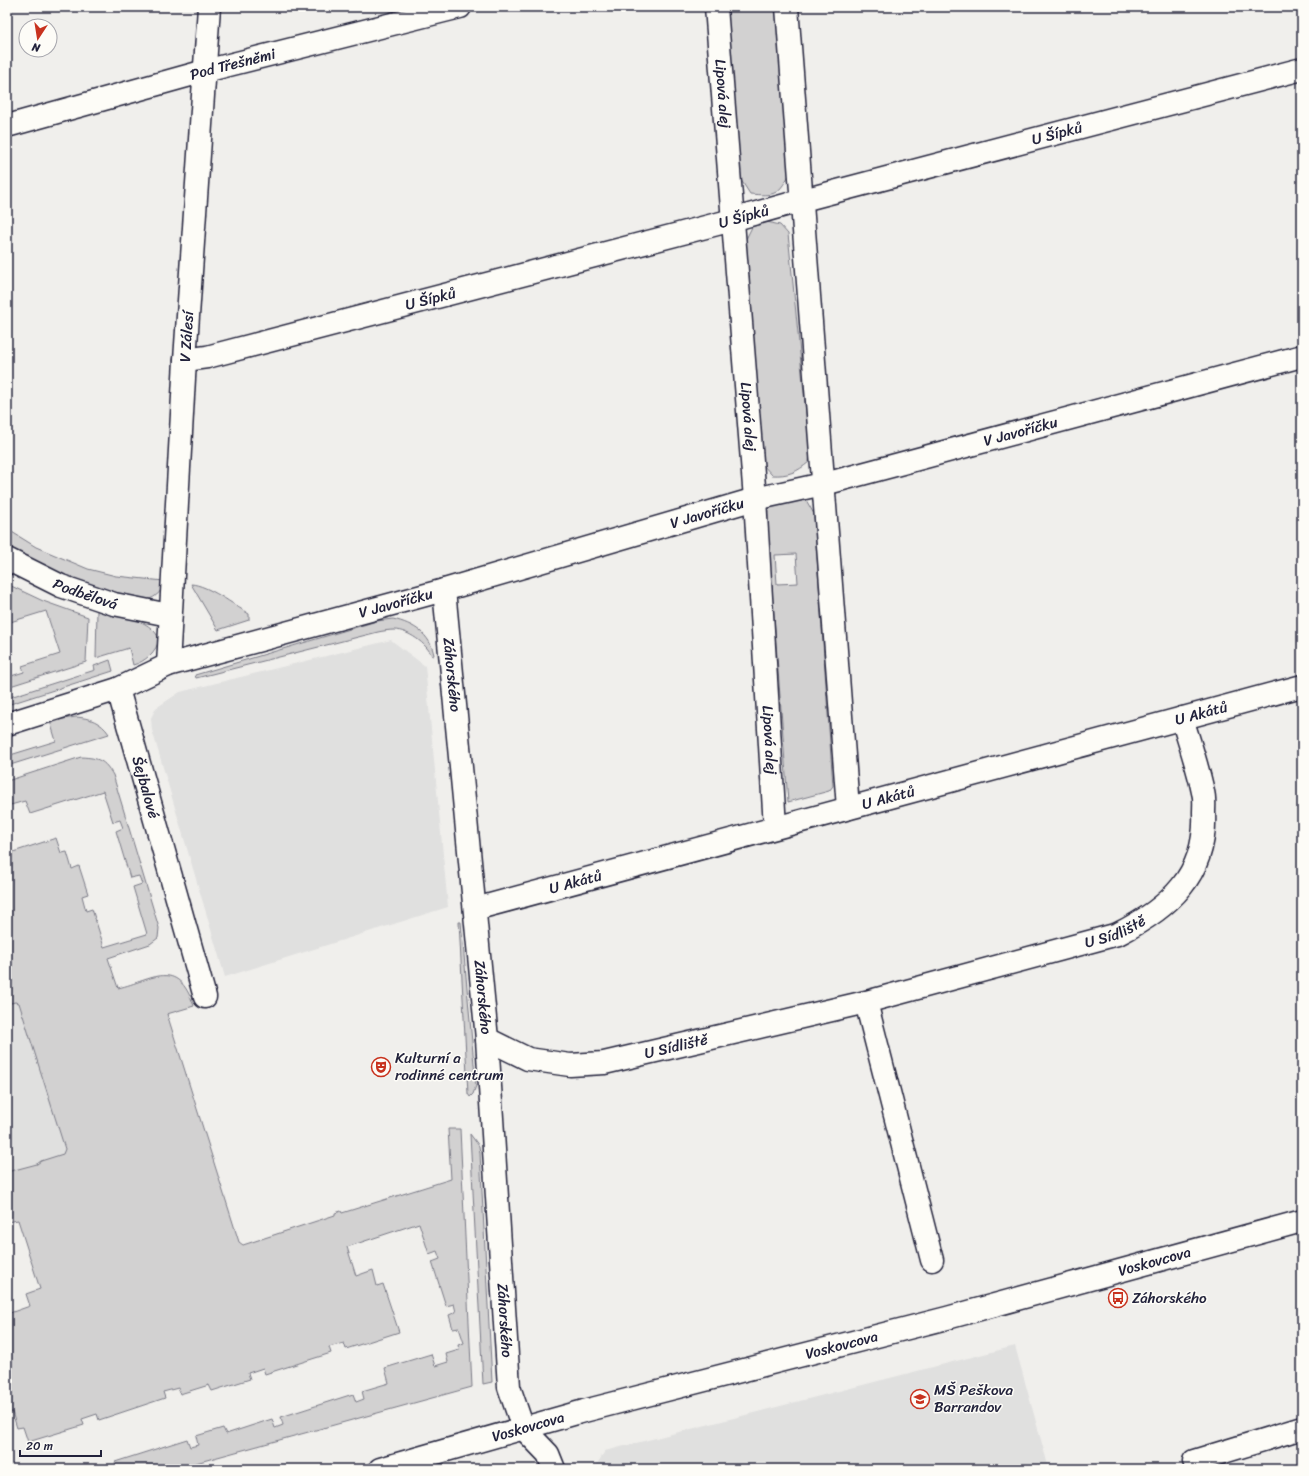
<svg xmlns="http://www.w3.org/2000/svg" width="1309" height="1476" font-family="Sriracha,sans-serif">
  <rect width="100%" height="100%" fill="#f0efec"/>
  <filter id="ink" filterUnits="userSpaceOnUse"><feTurbulence type="fractalNoise" baseFrequency=".025" numOctaves="2"/><feDisplacementMap in="SourceGraphic" scale="8" xChannelSelector="R" yChannelSelector="G"/><feConvolveMatrix kernelMatrix="1 2 1 2 8 2 1 2 1" color-interpolation-filters="sRGB"/></filter>
  <g filter="url(#ink)">
    <!-- built -->
    <g fill="#e0e0df">
      <polygon points="391,640 425,666 448,907 225,977 152,730 151,718 156,708 180,692"/>
      <polygon points="61,967 128,1180 7,1213 7,984"/>
      <polygon points="1015,1346 1049,1469 594,1469 605,1451"/>
    </g>
    <!-- green -->
    <g fill="#d2d1d1" stroke="#7a7a86" fill-rule="evenodd">
      <path d="M 727,7 L 776,7 L 789,175 C 778,196 773,196 750,194 L 741,180 Z"/>
      <path d="M 767,222 L 780,225 L 788,234 L 810,453 L 809,462 C 797,472 788,476 772,475 L 762,464 L 746,239 L 752,227 Z"/>
      <path d="M 793,500 L 806,500 L 814,514 L 833,786 L 829,791 L 788,802 L 767,524 L 768,510 L 774,504 ZM 796,554 L 798,583 L 777,584 L 775,555 Z"/>
      <path d="M 7,529 L 36,547 L 88,569 L 116,576 L 164,581 C 163,592 153,601 141,600 C 132,599 123,595 114,592 C 77,581 41,567 7,547 Z"/>
      <polygon points="7,584 43,601 88,617 86,662 7,687 7,674 8,677 24,672 22,666 60,654 46,611 7,623"/>
      <path d="M 191,584 C 208,585 234,605 249,614 L 249,620 L 218,630 Z"/>
      <path d="M 97,610 C 117,615 151,618 159,639 C 157,651 145,662 133,665 L 129,648 L 96,658 Z"/>
      <path d="M 393,619 C 414,624 430,634 434,655 L 432,656 C 427,644 408,630 394,630 C 389,630 383,631 378,632 L 196,678 L 195,675 L 377,621 Z"/>
      <polygon points="110,660 113,671 7,705 7,698 95,670 94,666"/>
      <path d="M 76,717 C 90,718 101,722 109,734 L 7,766 L 7,756 L 56,741 L 50,721 Z"/>
      <path d="M 81,757 C 99,758 104,760 113,775 L 159,928 L 158,938 L 150,944 L 108,958 L 118,988 C 153,980 177,957 194,1006 L 167,1014 L 239,1242 L 243,1245 L 335,1215 L 335,1213 L 341,1211 L 342,1213 L 451,1179 L 448,1129 L 460,1129 L 472,1387 L 174,1469 L 117,1469 L 115,1462 L 187,1439 L 190,1447 L 198,1445 L 196,1436 L 223,1428 L 226,1434 L 272,1419 L 275,1428 L 283,1425 L 281,1417 L 353,1394 L 356,1402 L 364,1399 L 362,1391 L 389,1383 L 385,1368 L 431,1354 L 435,1366 L 448,1362 L 446,1354 L 459,1350 L 458,1345 L 464,1343 L 459,1328 L 453,1329 L 449,1315 L 456,1312 L 454,1304 L 446,1306 L 432,1262 L 440,1259 L 437,1251 L 429,1254 L 419,1223 L 347,1247 L 356,1276 L 373,1270 L 377,1286 L 383,1284 L 399,1332 L 346,1349 L 344,1343 L 329,1347 L 331,1353 L 265,1374 L 263,1368 L 248,1373 L 250,1379 L 212,1391 L 209,1385 L 180,1394 L 178,1388 L 163,1392 L 165,1398 L 99,1420 L 97,1414 L 82,1419 L 84,1425 L 28,1442 L 23,1427 L 17,1428 L 12,1412 L 7,1413 L 7,1314 L 30,1306 L 26,1294 L 40,1289 L 18,1220 L 7,1222 L 7,1172 L 37,1164 L 41,1161 L 63,1154 L 65,1149 L 19,1003 L 15,1002 L 7,1004 L 7,854 L 56,838 L 61,853 L 67,852 L 72,869 L 79,866 L 88,894 L 82,896 L 86,911 L 92,909 L 104,947 L 147,934 L 133,887 L 142,884 L 139,876 L 130,878 L 116,831 L 123,828 L 120,820 L 113,822 L 103,791 L 30,814 L 25,801 L 7,806 L 7,781 Z"/>
      <polygon points="459,922 461,922 476,1086 473,1094 470,1097 468,1094"/>
      <polygon points="470,1134 479,1146 480,1153 492,1382 483,1384"/>
    </g>
    <g fill="none" stroke-linecap="round" stroke-linejoin="round">
      <defs>
        <g id="minor">
          <path id="s1" d="M 716,7 L 755,499 L 775,827"/>
          <path d="M 787,7 C 809,274 826,541 848,808"/>
          <path id="s2" d="M 7,126 L 205,71 L 460,7"/>
          <path id="s3" d="M 185,360 L 207,357 L 721,223 L 803,200 L 1302,69"/>
          <path id="s4" d="M 7,559 L 61,586 L 114,604 L 169,615"/>
          <path id="s5" d="M 444,590 L 487,1039 L 509,1387 L 523,1428 L 548,1454 L 554,1469"/>
          <path id="s6" d="M 168,665 L 185,360 L 209,7"/>
          <path id="s7" d="M 118,689 L 205,997"/>
          <path id="s8" d="M 7,724 L 118,689 L 168,665 L 444,590 L 755,499 L 832,482 L 1302,356"/>
          <path id="s9" d="M 475,909 L 1302,686"/>
          <polyline points="866,1002 932,1260"/>
          <path id="s10" d="M 487,1039 L 528,1059 L 570,1065 L 604,1063 L 866,1002 L 1118,934 C 1169,908 1207,875 1204,813 C 1204,806 1205,798 1203,792 C 1198,767 1189,742 1182,718"/>
          <polyline points="1194,1461 1302,1428"/>
          <path id="s11" d="M 380,1469 L 584,1411 L 947,1318 L 1302,1221"/>
        </g>
      </defs>
      <!-- minor casing -->
      <use href="#minor" stroke="#22223b" stroke-width="25"/>
      <!-- minor -->
      <use href="#minor" stroke="#fdfcf7" stroke-width="22"/>
    </g>
  </g>
  <!-- icons -->
  <defs>
    <symbol id="theatre-ring" viewBox="-11 -11 22 22"><circle r="9.5" fill="#fdfcf7" stroke="#c8321e" stroke-width="1.5"/><path d="M-5-5.5Q0-4 5-5.5V0Q5 5 0 6Q-5 5-5 0ZM-3.3-2.5H-1v1.5H-3.3ZM1-2.5H3.3v1.5H1ZM-2.8 1Q0 5.5 2.8 1Z" fill="#c8321e"/></symbol>
    <symbol id="bus-ring" viewBox="-11 -11 22 22"><circle r="9.5" fill="#fdfcf7" stroke="#c8321e" stroke-width="1.5"/><path d="M-5-6H5V4H4V6H2V4H-2V6H-4V4H-5ZM-3.5-4V0h7V-4ZM-3.5 1.2v1.5H-2V1.2ZM2 1.2v1.5H3.5V1.2Z" fill="#c8321e"/></symbol>
    <symbol id="school-ring" viewBox="-11 -11 22 22"><circle r="9.5" fill="#fdfcf7" stroke="#c8321e" stroke-width="1.5"/><path d="M0-5L7-2L0 1L-7-2ZM-4 1L0 2.5L4 1V4Q0 6-4 4Z" fill="#c8321e"/></symbol>
  </defs>
  <g fill-rule="evenodd">
    <use href="#theatre-ring" x="370" y="1056" width="22" height="22"/>
    <use href="#bus-ring" x="1107" y="1287" width="22" height="22"/>
    <use href="#school-ring" x="909" y="1388" width="22" height="22"/>
  </g>
  <g text-anchor="middle" dominant-baseline="central" stroke-width="3" stroke-linejoin="round" paint-order="stroke">
    <!-- street labels -->
    <g font-size="15" fill="#22223b" stroke="#fdfcf7">
      <text stroke="none"><textPath href="#s2" startOffset="234">Pod Třešněmi</textPath></text>
      <text stroke="none"><textPath href="#s1" startOffset="87">Lipová alej</textPath></text>
      <text stroke="none"><textPath href="#s3" startOffset="901">U Šípků</textPath></text>
      <text stroke="none"><textPath href="#s3" startOffset="577">U Šípků</textPath></text>
      <text stroke="none"><textPath href="#s3" startOffset="253">U Šípků</textPath></text>
      <text stroke="none"><textPath href="#s6" startOffset="329">V Zálesí</textPath></text>
      <text stroke="none"><textPath href="#s1" startOffset="411">Lipová alej</textPath></text>
      <text stroke="none"><textPath href="#s8" startOffset="1056">V Javoříčku</textPath></text>
      <text stroke="none"><textPath href="#s8" startOffset="732">V Javoříčku</textPath></text>
      <text stroke="none"><textPath href="#s4" startOffset="86">Podbělová</textPath></text>
      <text stroke="none"><textPath href="#s8" startOffset="408">V Javoříčku</textPath></text>
      <text stroke="none"><textPath href="#s5" startOffset="85">Záhorského</textPath></text>
      <text stroke="none"><textPath href="#s9" startOffset="752">U Akátů</textPath></text>
      <text stroke="none"><textPath href="#s1" startOffset="735">Lipová alej</textPath></text>
      <text stroke="none"><textPath href="#s7" startOffset="102">Šejbalové</textPath></text>
      <text stroke="none"><textPath href="#s9" startOffset="428">U Akátů</textPath></text>
      <text stroke="none"><textPath href="#s9" startOffset="104">U Akátů</textPath></text>
      <text stroke="none"><textPath href="#s10" startOffset="650">U Sídliště</textPath></text>
      <text stroke="none"><textPath href="#s5" startOffset="409">Záhorského</textPath></text>
      <text stroke="none"><textPath href="#s10" startOffset="196">U Sídliště</textPath></text>
      <text stroke="none"><textPath href="#s11" startOffset="802">Voskovcova</textPath></text>
      <text stroke="none"><textPath href="#s5" startOffset="733">Záhorského</textPath></text>
      <text stroke="none"><textPath href="#s11" startOffset="478">Voskovcova</textPath></text>
      <text stroke="none"><textPath href="#s11" startOffset="154">Voskovcova</textPath></text>
    </g>
    <!-- poi labels -->
    <g font-size="15" fill="#22223b" stroke="#fdfcf7" text-anchor="start">
      <text x="395" y="1058">Kulturní a<tspan x="395" dy="17">rodinné centrum</tspan></text>
      <text x="1132" y="1298">Záhorského</text>
      <text x="934" y="1390">MŠ Peškova<tspan x="934" dy="17">Barrandov</tspan></text>
    </g>
  </g>
  <!-- margin -->
  <rect width="1309" height="1476" fill="none" stroke="#fdfcf7" stroke-width="24"/>
  <rect x="12" y="12" width="1285" height="1452" fill="none" stroke="#22223b" stroke-width="1.5" filter="url(#ink)"/>
  <!-- north arrow -->
  <g transform="translate(38 38) rotate(192)"><circle r="19" fill="#fdfcf7" stroke="#a5a5ac"/>
  <path d="M0-3L7 15L0 10L-7 15Z" fill="#c8321e"/>
  <text y="-6" font-size="11" font-weight="bold" text-anchor="middle" fill="#22223b">N</text>
  </g>
  <!-- scale -->
  <path d="M20 1450v6h81v-6" fill="none" stroke="#22223b" stroke-width="2"/>
  <text x="26" y="1450" font-size="12" fill="#22223b" stroke="#fdfcf7" stroke-width="3" paint-order="stroke">20 m</text>
</svg>
